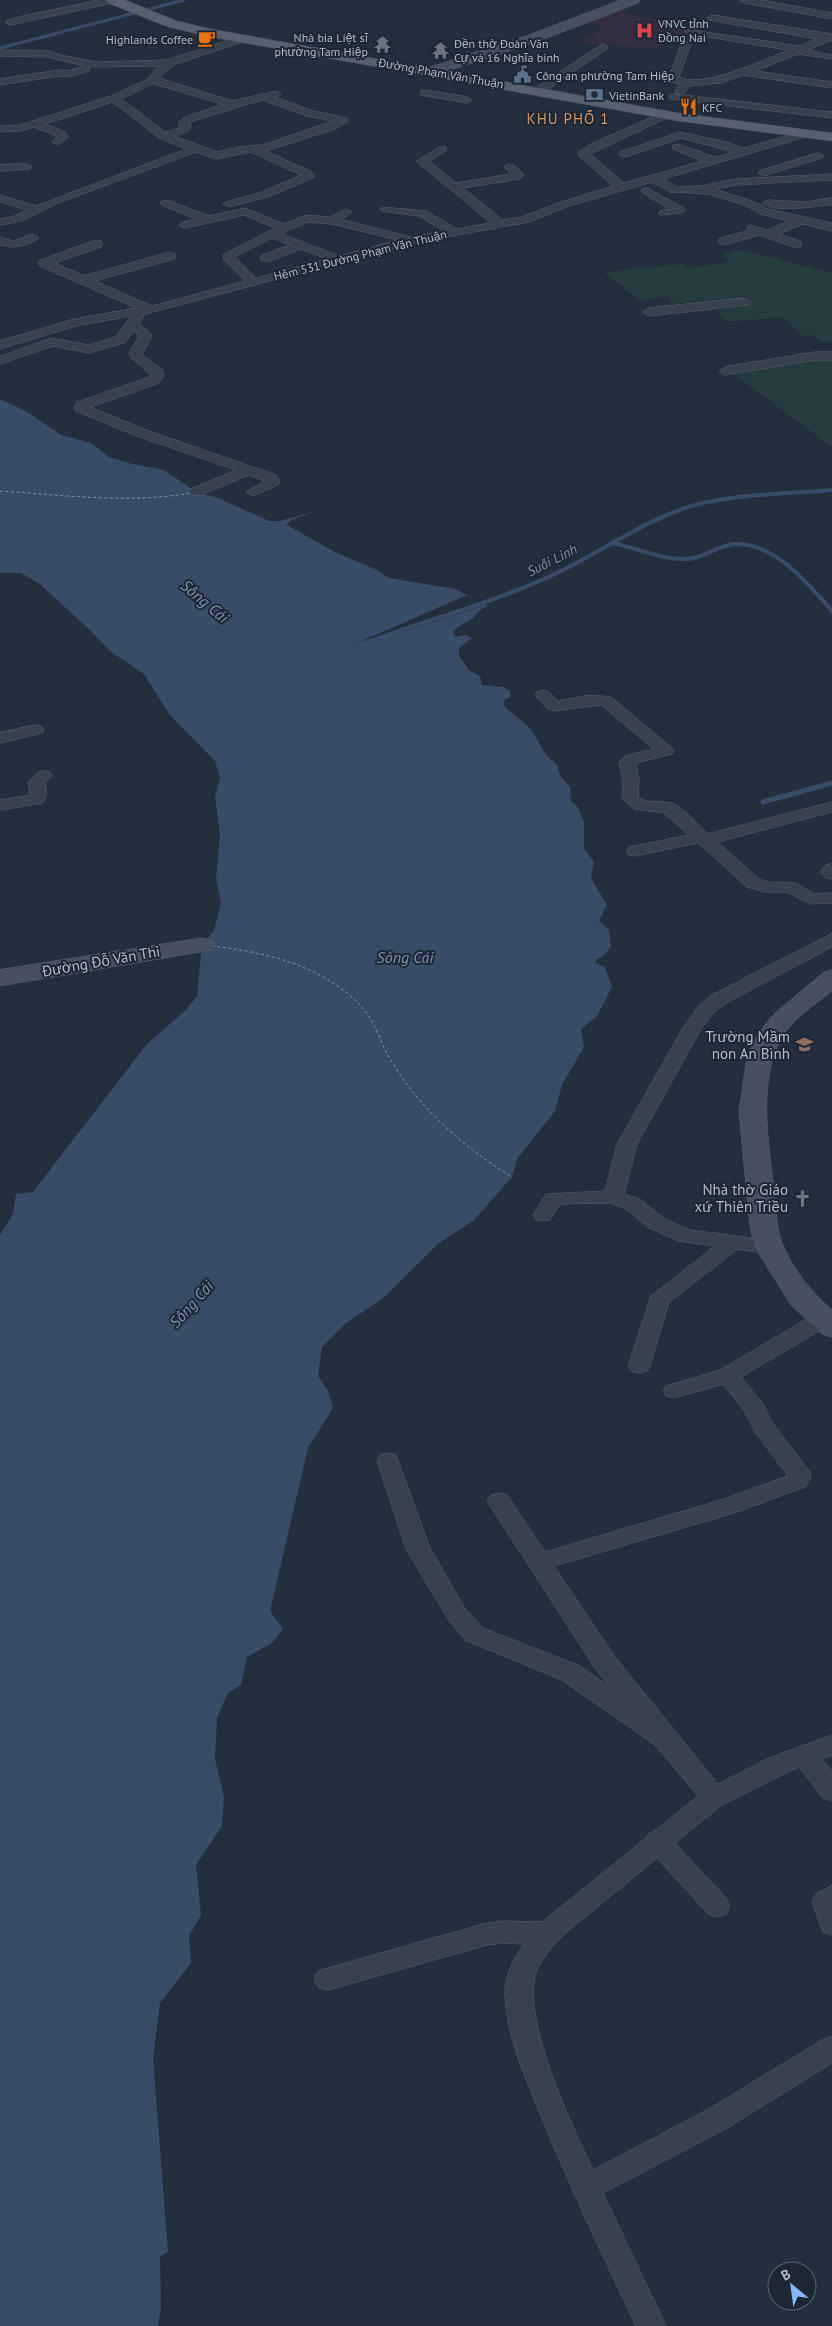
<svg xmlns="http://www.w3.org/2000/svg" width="832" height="2326" font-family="'PT Sans',sans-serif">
  <rect width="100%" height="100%" fill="#242f3e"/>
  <!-- medical -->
  <polygon fill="#32303f" points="614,10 692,27 668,44 663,43 654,49 578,42 605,28 584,22"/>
  <!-- green -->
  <g fill="#263c3f">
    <polygon points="743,250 832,273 832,341 820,342 814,335 802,336 783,317 727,322 715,310 751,306 746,296 673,304 668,297 639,300 604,272 683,264 688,268 730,262 721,254"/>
    <polygon points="810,359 832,360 832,447 731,372"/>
  </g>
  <!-- water -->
  <path fill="#394c67" d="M 0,399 L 24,410 L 61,435 L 91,443 L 109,457 L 132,464 L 164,470 L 196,492 L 218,498 L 269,521 L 280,521 L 316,511 L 289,521 L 287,525 L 335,552 L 377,570 L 389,578 L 455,589 L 467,595 L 323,658 L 488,604 L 486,607 C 477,610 477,616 470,620 C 462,625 460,624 453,632 L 456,637 L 466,635 L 472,638 L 459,648 L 459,656 L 469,670 L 480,676 L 482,685 L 503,687 L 510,691 L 510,697 L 504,700 L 505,707 L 531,729 L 546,755 L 557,765 L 560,776 L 570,787 L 571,801 L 577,806 L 584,823 L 584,848 L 594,862 L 591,878 L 607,905 L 599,921 L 609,930 L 611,946 L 606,954 L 596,960 L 596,963 L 605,967 L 612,987 L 597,1016 L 581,1029 L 584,1047 L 562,1085 L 555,1111 L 517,1159 L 512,1177 L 474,1220 L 439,1243 L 382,1299 L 346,1323 L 322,1347 L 318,1376 L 328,1391 L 333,1408 L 308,1448 L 270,1611 L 283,1629 L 272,1643 L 247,1657 L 241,1685 L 228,1693 L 217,1717 L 215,1759 L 224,1797 L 222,1826 L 196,1865 L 201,1915 L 189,1936 L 191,1963 L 160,2003 L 153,2058 L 168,2252 L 160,2256 L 161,2307 L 158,2326 L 0,2326 L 0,1235 L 13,1214 L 16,1194 L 33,1192 L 147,1044 L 186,1010 L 197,996 L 202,945 L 214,931 L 221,902 L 216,879 L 220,834 L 215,797 L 220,778 L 215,761 L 169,714 L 144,674 L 110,651 L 91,631 L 40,584 L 21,573 L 0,573 Z"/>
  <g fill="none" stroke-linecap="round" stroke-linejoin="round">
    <!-- stream-far2 -->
    <polyline stroke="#394c67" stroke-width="3" points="0,48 184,0"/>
    <!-- stream-far1 -->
    <g stroke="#394c67" stroke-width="4">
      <path d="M 612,543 C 637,548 661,560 687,559 C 704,559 717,545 734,544 C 775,542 808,584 832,611"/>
      <path d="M 399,631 C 454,612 511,596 563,570 C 604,550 641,523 685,508 C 726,494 788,494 832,490"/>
    </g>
    <!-- stream -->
    <g stroke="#394c67" stroke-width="5">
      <polyline points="310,662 403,630"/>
      <polyline points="763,802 832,783"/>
    </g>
    <!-- ferry -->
    <g stroke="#7c92b1" stroke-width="1" stroke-dasharray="3 2.5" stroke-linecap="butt">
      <path d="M 0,491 C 64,495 128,504 191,493"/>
      <path d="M 212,946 C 265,952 322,965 361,1006 C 375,1021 380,1042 390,1059 C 420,1109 463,1147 512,1177"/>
    </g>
    <defs>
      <g id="street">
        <polygon points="99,0 118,0 113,3 10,25 5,22 10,19"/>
        <polygon points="740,0 761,0 832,13 832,19 745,3"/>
        <path d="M 712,15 L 832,34 L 832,40 L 808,50 L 832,55 L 832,59 L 798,54 L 755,71 L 832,82 L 832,88 L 743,75 L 721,83 L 690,86 L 684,93 L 676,93 L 675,91 L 680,84 L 671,82 L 669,77 L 683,39 L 691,39 L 692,41 L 679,77 C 702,89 764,60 788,50 L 689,34 L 684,31 L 685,29 L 799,46 L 817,39 L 709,20 L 707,18 Z"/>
        <path d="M 244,35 L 248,36 L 248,40 L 173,65 L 159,78 L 232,101 L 276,91 L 281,94 L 275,97 L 313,111 L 347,118 L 347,122 L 335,129 L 266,151 L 312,172 L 315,176 L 313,178 L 270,196 L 229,207 L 223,204 L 225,202 L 262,192 L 301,175 L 251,152 L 216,159 L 196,152 L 58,203 L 22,221 L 0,225 L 0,219 L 15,216 L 27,210 L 0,202 L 0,195 L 36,206 L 186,149 L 159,138 L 113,102 L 45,124 L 65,132 L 68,137 L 57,145 L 52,142 L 57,136 L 34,127 L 21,131 L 0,132 L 0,126 L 20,125 L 111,96 L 146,80 L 159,66 L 89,67 L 89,71 L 68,77 L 59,76 L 0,85 L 0,79 L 59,70 L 68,71 L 84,66 L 48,57 L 0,56 L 0,50 L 49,51 L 61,55 L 95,62 L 166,60 ZM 154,84 L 222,104 C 211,110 185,114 179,122 L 179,128 L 165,132 L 122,99 ZM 263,100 L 307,116 L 333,121 L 263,145 L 238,147 L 217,152 L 174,136 L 187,132 L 191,127 L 190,122 C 215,115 238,106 263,100 Z"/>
        <polygon points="603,44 608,47 607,49 543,93 535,93 535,89"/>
        <polygon points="425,90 467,97 472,100 467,103 421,95 421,91"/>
        <polygon points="674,94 832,112 832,118 670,99 670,95"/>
        <path d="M 667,111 L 672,114 L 671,116 L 590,154 L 624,183 L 702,161 L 673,149 L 673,145 L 681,145 L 715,157 L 733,152 L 681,138 L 628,156 L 624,157 L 618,154 L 620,152 L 680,132 L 726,142 L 744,148 L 801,132 L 809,132 L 809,136 L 663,179 L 677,187 L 700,186 L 736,179 L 832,174 L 832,180 L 736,185 L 715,189 L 755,202 L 768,209 L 832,223 L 832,231 L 803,224 L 779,234 L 800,241 L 802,244 L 800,247 L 796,248 L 759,235 L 724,245 L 720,244 L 718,241 L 720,238 L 747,231 L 747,227 L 751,225 L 768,230 L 789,221 L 760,214 L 747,206 L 709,194 L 671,192 L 652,182 L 569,206 L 529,222 L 413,243 L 145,314 L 139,323 L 152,335 L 142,355 L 162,369 L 164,376 L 157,384 L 90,407 L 149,431 L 276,475 L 280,482 L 278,485 L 253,496 L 246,492 L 265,481 L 249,475 L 201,495 L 191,495 L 189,492 L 191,489 L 236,470 L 139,437 L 76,411 L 74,408 L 77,402 L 147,378 L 151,375 L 130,357 L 129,353 L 139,336 L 134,331 L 124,343 L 89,353 L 53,346 L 0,364 L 0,356 L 52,338 L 89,345 L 116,337 L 131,316 L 76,326 L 0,349 L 0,341 L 74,319 L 136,308 L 40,266 L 38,263 L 40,260 L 93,241 L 101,241 L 103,244 L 101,247 L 55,263 L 84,276 L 166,253 L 174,253 L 176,256 L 174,259 L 95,281 L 152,306 L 245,281 L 224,260 L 223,255 L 275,228 L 244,215 L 185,228 L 181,227 L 179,225 L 181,223 L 196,219 L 162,205 L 160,203 L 162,201 L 170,201 L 209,216 L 245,208 L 284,224 L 306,215 L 330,217 L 346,209 L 352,212 L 342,220 L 411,237 L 444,231 L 419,216 L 382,211 L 380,209 L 382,207 L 426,211 L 457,229 L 491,223 L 416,161 L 442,146 L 446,147 L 446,151 L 429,161 L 456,183 L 511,174 L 504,167 L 506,165 L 514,165 L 524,175 L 520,179 L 463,188 L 503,220 L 522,217 L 561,202 L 613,186 L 579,156 L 579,152 L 589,145 ZM 308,222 L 332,224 L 398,240 L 339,256 L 282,234 ZM 273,238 L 290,245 L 262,255 L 260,258 L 262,261 L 270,261 L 301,249 L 327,259 L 256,278 L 235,257 Z"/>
        <polygon points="818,153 824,156 822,158 764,176 758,173 760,171"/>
        <polygon points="26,164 30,165 32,167 30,169 0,171 0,165"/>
        <polygon points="647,188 684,208 686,210 680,213 660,215 658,213 660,211 669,209 643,193 641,191 643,189"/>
        <path d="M 832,198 L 832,204 C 818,207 772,213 762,203 L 768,200 L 806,202 Z"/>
        <path d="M 33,234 L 37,236 L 39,238 L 37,240 C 23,246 15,249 0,245 L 0,237 L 13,241 Z"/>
        <polygon points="745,298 751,302 749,305 649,316 643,312 649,308"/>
        <polygon points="815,352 832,352 832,360 815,360 725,375 719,371 725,367"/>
        <path d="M 543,690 L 549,692 L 558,701 L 590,695 L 611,697 L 672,748 L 674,751 L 672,754 L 636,763 L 639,781 L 638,797 C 649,806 664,798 676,805 C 688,812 698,825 708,834 L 832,802 L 832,812 L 717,842 L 759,879 L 767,882 L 796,883 L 814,894 L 832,893 L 832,903 L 811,904 L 786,892 L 765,892 L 747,887 L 698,843 L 635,856 L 629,855 L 626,851 L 629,847 L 689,835 L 664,813 L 634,809 L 622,798 L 623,781 L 619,762 L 625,756 L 654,749 L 601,705 L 554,711 L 548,709 L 535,695 L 537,692 Z"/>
        <polygon points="36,725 42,727 44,730 42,733 0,743 0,733"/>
        <polygon points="44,771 50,772 52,776 45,783 47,795 42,803 0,810 0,800 30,795 28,782 38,772"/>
        <polygon points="832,864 832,879 826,878 820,872 826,865"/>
        <polygon points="832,934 832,947 726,1003 714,1012 701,1029 637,1144 624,1194 640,1199 663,1218 690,1230 769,1240 776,1242 779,1247 776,1252 769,1254 738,1249 669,1302 650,1366 647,1371 639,1373 631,1371 628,1366 651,1296 715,1246 679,1241 649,1228 626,1209 611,1203 560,1204 550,1220 543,1221 536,1220 533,1215 546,1194 605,1191 617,1144 683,1028 700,1004 712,995"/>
        <path d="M 823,1312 L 831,1314 L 831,1324 L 741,1377 L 763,1404 L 773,1424 L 810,1472 L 811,1477 L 805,1487 L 737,1512 L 554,1566 L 615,1657 L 718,1784 L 769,1758 L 832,1735 L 832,1755 L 822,1759 L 832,1772 L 832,1801 L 823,1798 L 799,1767 L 723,1804 L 675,1843 L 726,1898 L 730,1906 L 726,1914 L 717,1917 L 708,1914 L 657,1858 C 636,1875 616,1892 595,1909 C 574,1926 550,1943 538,1968 C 517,2012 573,2127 593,2170 L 709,2109 L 822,2040 L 832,2036 L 832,2063 L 729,2127 L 603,2193 L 666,2326 L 636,2326 C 603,2256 570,2187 541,2116 C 525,2077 506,2035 505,1992 C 505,1975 514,1958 524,1944 L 502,1943 L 483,1946 L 328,1990 L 318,1987 L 314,1979 L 318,1971 L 328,1968 L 483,1924 L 502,1921 L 542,1922 L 646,1838 L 648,1834 L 653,1832 L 698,1796 L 655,1745 L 562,1680 L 465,1640 L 448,1619 L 406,1549 L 377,1461 L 380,1455 L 388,1453 L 396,1455 L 430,1548 L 464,1607 L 483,1628 L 580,1666 L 611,1688 L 597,1671 L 487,1501 L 491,1495 L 499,1493 L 507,1495 L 545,1552 L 721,1500 L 788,1476 L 755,1432 L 745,1412 L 723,1384 L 674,1398 L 666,1396 L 663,1391 L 666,1386 L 720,1370 L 815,1314 Z"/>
        <polygon points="832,1886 832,1935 823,1932 812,1902 816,1894"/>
      </g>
      <g id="secondary">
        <polygon points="621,0 640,0 638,3 536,42 438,74 428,74 426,71 428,68 526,36"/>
        <polygon points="202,938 211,940 214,945 211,950 0,986 0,970"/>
        <path d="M 832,970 L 832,991 C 816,1004 795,1017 784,1034 C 756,1077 769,1144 774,1191 C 776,1209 776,1231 784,1247 C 794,1272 813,1293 832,1310 L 832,1337 L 822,1334 L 791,1305 L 755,1247 L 750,1226 L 739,1112 L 747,1057 L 759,1032 L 774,1014 L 823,973 Z"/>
      </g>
      <polygon id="primary" points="106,0 125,0 177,21 211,29 678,113 832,133 832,141 678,121 211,37 168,27 108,3"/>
    </defs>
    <!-- street casing -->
    <use href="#street" stroke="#565f6c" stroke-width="1"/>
    <!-- secondary casing -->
    <use href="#secondary" stroke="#565f6c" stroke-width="1"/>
    <!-- primary casing -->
    <use href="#primary" stroke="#414a57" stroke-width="1"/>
    <!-- street -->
    <use href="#street" fill="#38414e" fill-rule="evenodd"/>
    <!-- secondary -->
    <use href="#secondary" fill="#465061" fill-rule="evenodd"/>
    <!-- primary -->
    <use href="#primary" fill="#56606e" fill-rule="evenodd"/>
  </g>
  <!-- icons -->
  <defs>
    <symbol id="hospital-bare" viewBox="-9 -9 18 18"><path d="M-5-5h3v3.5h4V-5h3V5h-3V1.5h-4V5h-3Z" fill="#e0444e" stroke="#1d2633" stroke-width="2.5" paint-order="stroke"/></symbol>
    <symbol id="cafe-bare" viewBox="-9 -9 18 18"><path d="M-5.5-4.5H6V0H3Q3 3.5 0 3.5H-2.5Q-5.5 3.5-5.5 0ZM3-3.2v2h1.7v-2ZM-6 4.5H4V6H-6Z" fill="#e8710a" stroke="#1d2633" stroke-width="2.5" paint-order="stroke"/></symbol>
    <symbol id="temple-bare" viewBox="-9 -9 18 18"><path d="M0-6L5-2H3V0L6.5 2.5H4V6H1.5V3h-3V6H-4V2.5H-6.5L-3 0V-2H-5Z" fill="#6b7280" stroke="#1d2633" stroke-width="2.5" paint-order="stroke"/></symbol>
    <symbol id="civic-bare" viewBox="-9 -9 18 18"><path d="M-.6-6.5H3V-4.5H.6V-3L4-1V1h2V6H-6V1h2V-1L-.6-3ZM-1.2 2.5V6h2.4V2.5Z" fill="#5c6f8a" stroke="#1d2633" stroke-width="2.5" paint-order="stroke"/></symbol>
    <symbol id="bank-bare" viewBox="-9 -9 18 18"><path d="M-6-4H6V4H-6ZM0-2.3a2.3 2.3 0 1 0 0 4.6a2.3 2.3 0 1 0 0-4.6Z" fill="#5c6f8a" stroke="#1d2633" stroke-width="2.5" paint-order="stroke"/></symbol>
    <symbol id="restaurant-bare" viewBox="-9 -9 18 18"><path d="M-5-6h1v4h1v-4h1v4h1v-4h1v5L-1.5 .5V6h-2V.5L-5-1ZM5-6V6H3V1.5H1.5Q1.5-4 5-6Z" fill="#e8710a" stroke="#1d2633" stroke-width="2.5" paint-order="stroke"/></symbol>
    <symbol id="school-bare" viewBox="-9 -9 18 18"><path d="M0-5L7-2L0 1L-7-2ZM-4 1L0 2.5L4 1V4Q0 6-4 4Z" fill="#8d6e63" stroke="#1d2633" stroke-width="2.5" paint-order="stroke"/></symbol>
    <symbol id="church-bare" viewBox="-9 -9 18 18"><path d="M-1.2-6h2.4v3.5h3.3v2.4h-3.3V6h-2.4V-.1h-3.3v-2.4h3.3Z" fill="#6b7280" stroke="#1d2633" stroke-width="2.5" paint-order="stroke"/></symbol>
  </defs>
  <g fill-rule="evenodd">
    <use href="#hospital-bare" x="632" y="18" width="25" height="25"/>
    <use href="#cafe-bare" x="194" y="26" width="25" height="25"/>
    <use href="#temple-bare" x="370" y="32" width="25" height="25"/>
    <use href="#temple-bare" x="428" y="38" width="25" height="25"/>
    <use href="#civic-bare" x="510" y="62" width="25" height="25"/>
    <use href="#bank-bare" x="582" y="82" width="25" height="25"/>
    <use href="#restaurant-bare" x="676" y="94" width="25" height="25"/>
    <use href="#school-bare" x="792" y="1032" width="25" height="25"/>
    <use href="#church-bare" x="790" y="1186" width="25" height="25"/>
  </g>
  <g text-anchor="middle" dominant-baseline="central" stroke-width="4" stroke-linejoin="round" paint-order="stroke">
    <!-- far-poi labels -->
    <g font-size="12" fill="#b4bcc9" stroke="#1d2633" text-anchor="start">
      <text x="658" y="23">VNVC tỉnh<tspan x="658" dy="14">Đồng Nai</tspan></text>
      <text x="368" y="37" text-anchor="end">Nhà bia Liệt sĩ<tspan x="368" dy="14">phường Tam Hiệp</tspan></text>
      <text x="193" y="39" text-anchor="end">Highlands Coffee</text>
      <text x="454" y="43">Đền thờ Đoàn Văn<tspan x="454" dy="14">Cự và 16 Nghĩa binh</tspan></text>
      <text x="536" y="75">Công an phường Tam Hiệp</text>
      <text x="609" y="95">VietinBank</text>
      <text x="702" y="107">KFC</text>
    </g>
    <!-- far-street labels -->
    <g font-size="12" fill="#b4bcc9" stroke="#1d2633">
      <text transform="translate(441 73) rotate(10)">Đường Phạm Văn Thuận</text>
      <text transform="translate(360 255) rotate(-14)">Hẻm 531 Đường Phạm Văn Thuận</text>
    </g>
    <!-- far-water labels -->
    <g font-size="14" font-style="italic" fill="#7c92b1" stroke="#1d2633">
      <text transform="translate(552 560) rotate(-27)">Suối Linh</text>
    </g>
    <!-- far-quarter labels -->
    <g font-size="15" letter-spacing="1" fill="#d59563" stroke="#1d2633">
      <text x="568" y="118">KHU PHỐ 1</text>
    </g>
    <!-- street labels -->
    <g font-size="15" fill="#b4bcc9" stroke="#1d2633">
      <text transform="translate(101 961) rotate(-10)">Đường Đỗ Văn Thi</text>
    </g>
    <!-- poi labels -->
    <g font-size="15" fill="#b4bcc9" stroke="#1d2633" text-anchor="end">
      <text x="790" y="1036">Trường Mầm<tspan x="790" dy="17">non An Bình</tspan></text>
      <text x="788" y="1189">Nhà thờ Giáo<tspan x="788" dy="17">xứ Thiên Triều</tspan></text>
    </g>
    <!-- water labels -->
    <g font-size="16" font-style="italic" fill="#7c92b1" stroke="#1d2633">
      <text transform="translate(205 601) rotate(40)">Sông Cái</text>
      <text x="405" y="957">Sông Cái</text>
      <text transform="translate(191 1304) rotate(-48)">Sông Cái</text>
    </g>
  </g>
  <!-- north arrow -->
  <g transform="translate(792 2286) rotate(331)"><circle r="24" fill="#1d2633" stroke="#59626f"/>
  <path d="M0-4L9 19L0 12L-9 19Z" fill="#8ab4f8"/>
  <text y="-8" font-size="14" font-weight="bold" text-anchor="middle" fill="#b4bcc9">B</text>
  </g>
</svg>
